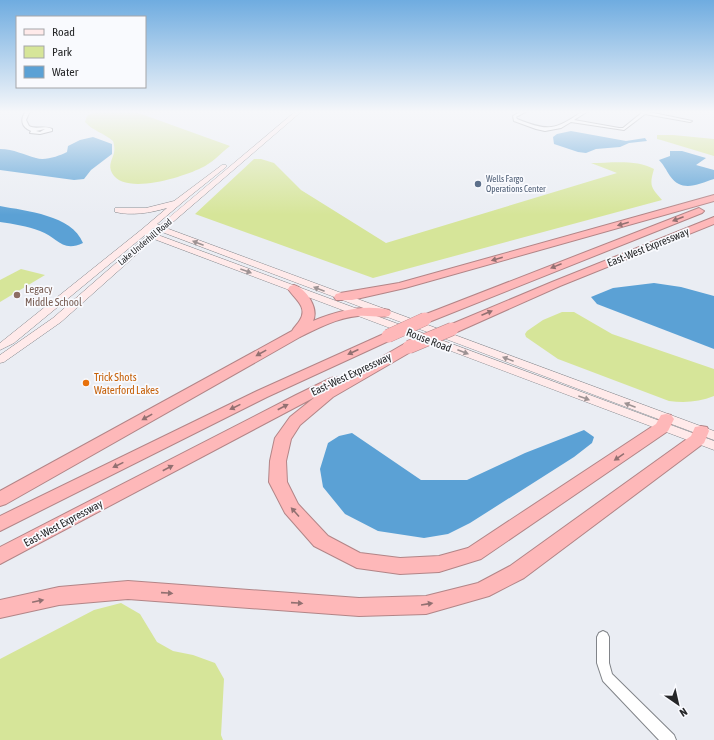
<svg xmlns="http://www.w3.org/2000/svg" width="714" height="740" font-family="'Asap Condensed',sans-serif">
  <rect width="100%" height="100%" fill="#eaedf3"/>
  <!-- green -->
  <g fill="#d6e599">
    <path d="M 133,111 L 230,146 C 221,153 211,164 201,168 C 183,177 124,196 112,173 C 108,165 112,160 114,153 C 115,149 114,144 113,141 C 104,133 93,131 85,122 L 87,116 L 90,114 L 99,111 Z"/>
    <polygon points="657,135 673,135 714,139 714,156 661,140 657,139"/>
    <path d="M 254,159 L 261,159 L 274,163 L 301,190 L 386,243 L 617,173 L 591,163 C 610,163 637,159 654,169 C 649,186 651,187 662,200 L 373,278 L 195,214 Z"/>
    <polygon points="21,269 45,275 0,302 0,280"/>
    <path d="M 562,312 L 574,312 L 612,334 L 714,369 L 714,396 C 699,402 685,403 669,401 L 558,359 L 526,337 L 525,334 L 527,331 L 543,320 Z"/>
    <polygon points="121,603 140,614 157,642 173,651 193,655 215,663 224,679 221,735 223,740 0,740 0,659 94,610"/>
  </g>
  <!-- water -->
  <g fill="#5ba1d5">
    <polygon points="571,131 626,141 645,138 647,141 629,143 620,147 596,149 586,153 578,152 554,144 553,137 557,134"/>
    <path d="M 93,137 L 112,144 L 112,154 L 91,170 L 84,179 L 74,180 L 0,170 L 0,149 C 14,149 24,155 36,158 C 45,161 59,156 67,152 L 68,146 L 80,140 Z"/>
    <path d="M 670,151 L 682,151 L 706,158 L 696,165 L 714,170 L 714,179 C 698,184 682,193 670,176 C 666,170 664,165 659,160 L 670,156 Z"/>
    <path d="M 0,206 C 26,211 72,215 83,243 C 62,253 57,237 40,231 C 27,226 14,224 0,222 Z"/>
    <polygon points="654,283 681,287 714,296 714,349 597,304 591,297 613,288"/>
    <polygon points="584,430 594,437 592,443 574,457 470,523 448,534 424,538 378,531 345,514 323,487 320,469 328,443 339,436 352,433 421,480 467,480 525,453"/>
  </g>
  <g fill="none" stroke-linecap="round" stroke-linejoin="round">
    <defs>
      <g id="street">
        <path d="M 26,111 L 30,111 L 26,120 L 29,126 C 36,130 44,125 52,129 L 52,131 L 40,134 L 30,133 L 31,131 C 21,127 20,119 26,111 ZM 45,129 L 40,132 L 36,131 Z"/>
        <path d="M 522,111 L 527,111 L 516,117 L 517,119 C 549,132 555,130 583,111 L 588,111 L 574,120 L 619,128 L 623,128 L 644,111 L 692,121 L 690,122 L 645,114 L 624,130 L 571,122 L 561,128 L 545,131 L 536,129 L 514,121 L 513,116 Z"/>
        <polygon points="603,631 607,633 609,637 609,663 612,674 674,735 676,740 659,740 603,681 597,663 597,637 599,633"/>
      </g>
      <path id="secondary" d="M 296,111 L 302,111 L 166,228 L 714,431 L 714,440 L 162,232 L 158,235 L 714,441 L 714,450 L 154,239 L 61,322 L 4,362 L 0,363 L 0,355 L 53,318 L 147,236 L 145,235 L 14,343 L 0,350 L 0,343 L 141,230 L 167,208 C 150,213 132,216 115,212 L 115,208 L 146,208 L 174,201 L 222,165 L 226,165 L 226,167 L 190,196 L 157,224 L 160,225 ZM 153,228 L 155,229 L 152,232 L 150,231 Z"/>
      <g id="highway">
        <polygon points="714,195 714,201 405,288 352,300 336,300 334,297 336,294 340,293 399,283"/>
        <polygon points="699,208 704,211 702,213 429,322 421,322 419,319 421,316"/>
        <polygon points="714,217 714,224 560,286 457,332 447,332 446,329 447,326 552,282"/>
        <path d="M 294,285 C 307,289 319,309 313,321 C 337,311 364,304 389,310 L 391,313 L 389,316 C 380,318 369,315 358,316 C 337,318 318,328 300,337 L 6,504 L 0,506 L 0,491 L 292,331 C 294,327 298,324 300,320 C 308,307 295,299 288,289 L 290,286 Z"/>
        <polygon points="388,332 393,333 395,336 393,339 267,397 0,531 0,516 257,391"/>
        <polygon points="409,343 414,344 416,347 414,350 333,397 300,425 291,439 286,461 287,482 298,504 328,536 360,553 400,558 439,556 468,548 656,424 661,415 666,414 671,415 674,419 668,431 481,559 439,572 400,574 357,568 314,546 285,513 269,482 270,461 275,438 290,417 315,397 0,564 0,547 296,395 331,378 336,377 342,380 404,344"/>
        <polygon points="701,426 707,427 709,431 704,443 524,578 489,596 426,614 359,616 128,599 59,605 0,618 0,600 59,587 128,581 359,598 426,596 478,583 510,566 691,436 695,427"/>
      </g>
    </defs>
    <!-- street casing -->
    <use href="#street" stroke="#818489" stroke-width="2"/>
    <!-- secondary casing -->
    <use href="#secondary" stroke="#818489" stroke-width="1"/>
    <!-- highway casing -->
    <use href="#highway" stroke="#b28587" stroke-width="2"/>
    <!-- street -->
    <use href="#street" fill="#fff" fill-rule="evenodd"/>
    <!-- secondary -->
    <use href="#secondary" fill="#ffeaea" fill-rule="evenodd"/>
    <!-- highway -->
    <use href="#highway" fill="#feb8b9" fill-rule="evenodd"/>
    <defs>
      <g id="highway-bridge">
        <polyline points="388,336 425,319"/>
        <polyline points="409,347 452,329"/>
      </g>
    </defs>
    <!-- highway-bridge casing -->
    <use href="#highway-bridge" stroke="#b28587" stroke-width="14" stroke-linecap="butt"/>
    <!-- highway-bridge -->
    <use href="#highway-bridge" stroke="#feb8b9" stroke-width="13"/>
  </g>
  <!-- one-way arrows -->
  <defs><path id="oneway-solid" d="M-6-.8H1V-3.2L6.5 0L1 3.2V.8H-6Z"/></defs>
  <g fill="#927071">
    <use href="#oneway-solid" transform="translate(678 219) rotate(159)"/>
    <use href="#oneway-solid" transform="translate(623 224) rotate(164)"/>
    <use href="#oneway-solid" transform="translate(497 259) rotate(164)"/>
    <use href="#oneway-solid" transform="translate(556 266) rotate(158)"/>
    <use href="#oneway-solid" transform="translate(487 313) rotate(-23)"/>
    <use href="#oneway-solid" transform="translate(353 352) rotate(155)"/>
    <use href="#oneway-solid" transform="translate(261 353) rotate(151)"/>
    <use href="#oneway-solid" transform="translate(235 407) rotate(154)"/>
    <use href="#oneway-solid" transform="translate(283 407) rotate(-28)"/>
    <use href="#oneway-solid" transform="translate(147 417) rotate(151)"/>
    <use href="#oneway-solid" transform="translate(619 457) rotate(146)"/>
    <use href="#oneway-solid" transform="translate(118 465) rotate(154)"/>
    <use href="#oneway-solid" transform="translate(168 468) rotate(-28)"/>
    <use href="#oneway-solid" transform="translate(295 512) rotate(-132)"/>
    <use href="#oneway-solid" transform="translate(167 593) rotate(4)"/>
    <use href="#oneway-solid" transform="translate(38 601) rotate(-12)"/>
    <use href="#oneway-solid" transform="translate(297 603) rotate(4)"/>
    <use href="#oneway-solid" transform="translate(427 604) rotate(-9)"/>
  </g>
  <g fill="#9d9293">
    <use href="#oneway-solid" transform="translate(198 243) rotate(-159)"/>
    <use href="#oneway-solid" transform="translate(246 271) rotate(20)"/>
    <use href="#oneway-solid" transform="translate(319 289) rotate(-159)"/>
    <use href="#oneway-solid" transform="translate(463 352) rotate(21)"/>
    <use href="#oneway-solid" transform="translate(508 359) rotate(-159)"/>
    <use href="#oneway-solid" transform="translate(584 398) rotate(20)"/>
    <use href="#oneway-solid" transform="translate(630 405) rotate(-159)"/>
  </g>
  <!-- sky -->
  <linearGradient id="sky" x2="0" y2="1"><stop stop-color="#6face0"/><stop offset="0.52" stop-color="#f6f7fa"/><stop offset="1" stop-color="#f6f7fa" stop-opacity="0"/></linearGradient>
  <rect width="714" height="215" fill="url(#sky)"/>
  <!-- markers -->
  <circle fill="#5c6f8a" stroke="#f9fafe" stroke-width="1.5" cx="478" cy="184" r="4"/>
  <circle fill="#8d6e63" stroke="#f9fafe" stroke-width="1.5" cx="17" cy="295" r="4"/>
  <circle fill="#e8710a" stroke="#f9fafe" stroke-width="1.5" cx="86" cy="383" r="4"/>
  <g text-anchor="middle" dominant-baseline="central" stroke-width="3.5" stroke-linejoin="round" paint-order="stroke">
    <!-- far-service labels -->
    <g font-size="9" fill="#4e5e75" stroke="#f9fafe" text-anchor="start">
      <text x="486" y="179">Wells Fargo<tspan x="486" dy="10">Operations Center</tspan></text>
    </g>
    <!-- far-street labels -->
    <g font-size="9" fill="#262729" stroke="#f9fafe">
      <text transform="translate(145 242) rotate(-40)">Lake Underhill Road</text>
    </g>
    <!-- street labels -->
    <g font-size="11" fill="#262729" stroke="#f9fafe">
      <text transform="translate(648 247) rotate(-22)">East-West Expressway</text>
      <text transform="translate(429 340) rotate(21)">Rouse Road</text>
      <text transform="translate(351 374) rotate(-25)">East-West Expressway</text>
      <text transform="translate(63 523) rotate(-28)">East-West Expressway</text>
    </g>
    <!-- education labels -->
    <g font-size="11" fill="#785e54" stroke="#f9fafe" text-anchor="start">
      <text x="25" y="289">Legacy<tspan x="25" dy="13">Middle School</tspan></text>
    </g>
    <!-- food labels -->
    <g font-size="11" fill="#c56008" stroke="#f9fafe" text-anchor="start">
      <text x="94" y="377">Trick Shots<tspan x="94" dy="13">Waterford Lakes</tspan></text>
    </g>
  </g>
  <!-- legend -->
  <rect x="16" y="16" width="130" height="72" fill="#f9fafe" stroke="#a5a6a9"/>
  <rect x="24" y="29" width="20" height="6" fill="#ffeaea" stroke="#a5a6a9"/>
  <text x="52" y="36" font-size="12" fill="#262729">Road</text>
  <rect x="24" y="46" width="20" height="12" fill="#d6e599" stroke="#a5a6a9"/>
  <text x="52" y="56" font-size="12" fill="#262729">Park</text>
  <rect x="24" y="66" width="20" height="12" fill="#5ba1d5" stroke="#a5a6a9"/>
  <text x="52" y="76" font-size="12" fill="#262729">Water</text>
  <!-- north arrow -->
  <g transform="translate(678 704) rotate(146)" stroke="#f9fafe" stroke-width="3" paint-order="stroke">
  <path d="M0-3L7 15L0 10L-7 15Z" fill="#262729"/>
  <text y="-6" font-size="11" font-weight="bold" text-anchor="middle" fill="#262729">N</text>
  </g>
</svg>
